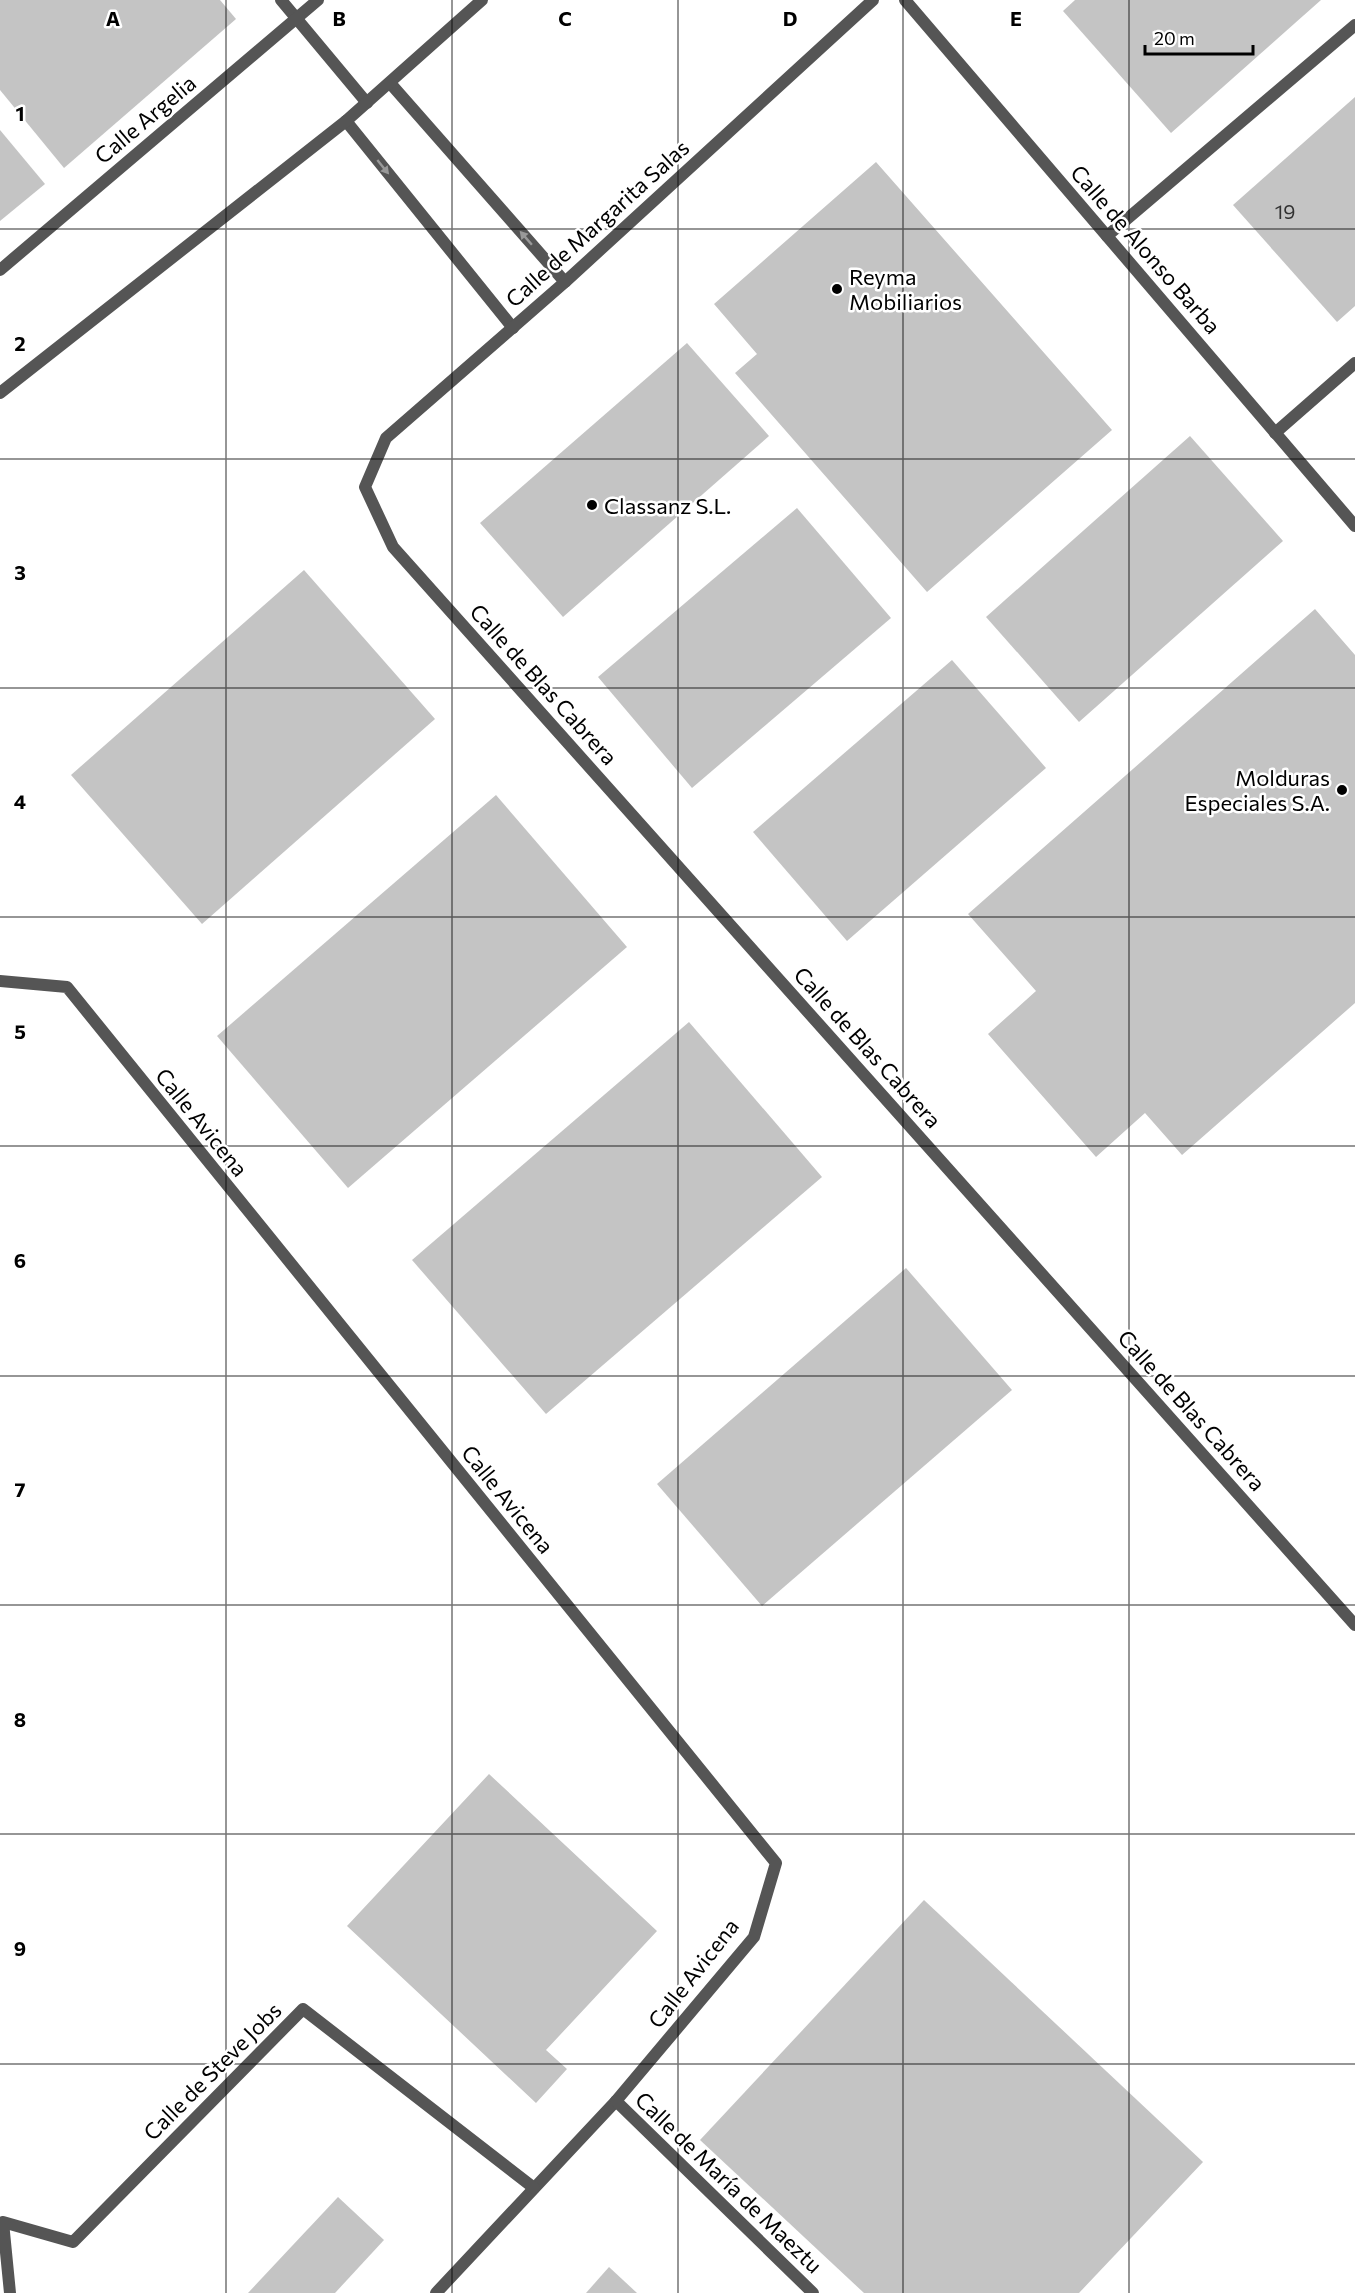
<svg xmlns="http://www.w3.org/2000/svg" width="1355" height="2293" font-family="Commissioner,sans-serif">
  <rect width="100%" height="100%" fill="#fff"/>
  <!-- building -->
  <g fill="#c4c4c4">
    <polygon points="0,0 220,0 236,19 64,168 0,90"/>
    <polygon points="1075,0 1321,0 1171,133 1063,11"/>
    <polygon points="1355,97 1355,306 1337,322 1233,205"/>
    <polygon points="0,130 45,184 0,221"/>
    <polygon points="876,162 1112,430 927,592 735,373 757,354 714,304"/>
    <polygon points="687,343 769,436 563,617 480,523"/>
    <polygon points="1190,436 1283,541 1079,722 986,617"/>
    <polygon points="797,508 891,618 692,788 598,677"/>
    <polygon points="304,570 435,719 202,924 71,775"/>
    <polygon points="1315,609 1355,655 1355,1003 1182,1155 1145,1113 1096,1157 988,1034 1036,991 968,914"/>
    <polygon points="952,660 1046,768 847,941 753,832"/>
    <polygon points="496,795 627,947 348,1188 217,1036"/>
    <polygon points="689,1022 822,1177 546,1414 412,1260"/>
    <polygon points="906,1268 1012,1390 762,1606 657,1484"/>
    <polygon points="489,1774 657,1931 546,2050 567,2069 536,2103 347,1926"/>
    <polygon points="924,1900 1203,2162 1079,2293 864,2293 700,2140"/>
    <polygon points="338,2197 384,2240 335,2293 248,2293"/>
    <polygon points="609,2267 637,2293 586,2293"/>
  </g>
  <g fill="none" stroke-linecap="round" stroke-linejoin="round">
    <!-- service -->
    <g stroke="#555" stroke-width="12">
      <polyline points="281,0 367,103"/>
      <polyline points="390,83 565,282"/>
      <polyline points="346,121 513,328"/>
      <polyline points="1107,236 1355,25"/>
      <polyline points="0,270 318,0"/>
      <polyline points="1275,433 1355,363"/>
      <polyline points="0,981 67,987 776,1863 754,1937 616,2101 436,2293"/>
      <polyline points="616,2101 813,2293"/>
      <polyline points="10,2293 3,2222 73,2242 303,2009 534,2188"/>
    </g>
    <!-- minor -->
    <g stroke="#555" stroke-width="12">
      <polyline points="873,0 565,282 386,438 365,487 393,547 1355,1625"/>
      <polyline points="905,0 1355,526"/>
    </g>
    <!-- tertiary -->
    <polyline stroke="#555" stroke-width="12" points="0,393 346,121 482,0"/>
  </g>
  <!-- one-way arrows -->
  <defs><path id="oneway-solid" d="M-6-.8H1V-3.2L6.5 0L1 3.2V.8H-6Z" transform="scale(1.5)"/></defs>
  <g fill="#999">
    <use href="#oneway-solid" transform="translate(383 167) rotate(51)"/>
    <use href="#oneway-solid" transform="translate(526 238) rotate(-131)"/>
  </g>
  <!-- grid -->
  <path fill="none" stroke="#000" stroke-width="1.5" stroke-opacity="0.55" d="M 226,0 L 226,2293M 452,0 L 452,2293M 678,0 L 678,2293M 903,0 L 903,2293M 1129,0 L 1129,2293M 0,229 L 1355,229M 0,459 L 1355,459M 0,688 L 1355,688M 0,917 L 1355,917M 0,1146 L 1355,1146M 0,1376 L 1355,1376M 0,1605 L 1355,1605M 0,1834 L 1355,1834M 0,2064 L 1355,2064"/>
  <!-- markers -->
  <g fill="#000" stroke="#fff" stroke-width="2">
    <circle cx="837" cy="289" r="6"/>
    <circle cx="592" cy="505" r="6"/>
    <circle cx="1342" cy="790" r="6"/>
  </g>
  <g text-anchor="middle" dominant-baseline="central" stroke-width="5" stroke-linejoin="round" paint-order="stroke">
    <!-- number labels -->
    <g font-size="20" fill="#313131">
      <text x="1285" y="211">19</text>
    </g>
    <!-- street labels -->
    <g font-size="22" fill="#000" stroke="#fff">
      <text transform="translate(145 119) rotate(-40)">Calle Argelia</text>
      <text transform="translate(597 223) rotate(-42)">Calle de Margarita Salas</text>
      <text transform="translate(1146 249) rotate(49)">Calle de Alonso Barba</text>
      <text transform="translate(544 684) rotate(48)">Calle de Blas Cabrera</text>
      <text transform="translate(868 1047) rotate(48)">Calle de Blas Cabrera</text>
      <text transform="translate(202 1122) rotate(51)">Calle Avicena</text>
      <text transform="translate(1192 1410) rotate(48)">Calle de Blas Cabrera</text>
      <text transform="translate(508 1499) rotate(51)">Calle Avicena</text>
      <text transform="translate(693 1973) rotate(-52)">Calle Avicena</text>
      <text transform="translate(212 2071) rotate(-45)">Calle de Steve Jobs</text>
      <text transform="translate(729 2182) rotate(44)">Calle de María de Maeztu</text>
    </g>
    <!-- poi labels -->
    <g font-size="22" fill="#000" stroke="#fff" text-anchor="start">
      <text x="849" y="276">Reyma<tspan x="849" dy="25">Mobiliarios</tspan></text>
      <text x="604" y="505">Classanz S.L.</text>
      <text x="1330" y="777" text-anchor="end">Molduras<tspan x="1330" dy="25">Especiales S.A.</tspan></text>
    </g>
  </g>
  <g font-size="20" text-anchor="middle" font-weight="bold" fill="#000" stroke="#fff" stroke-width="5" stroke-linejoin="round" paint-order="stroke">
    <text x="113" y="26">A</text>
    <text x="339" y="26">B</text>
    <text x="565" y="26">C</text>
    <text x="790" y="26">D</text>
    <text x="1016" y="26">E</text>
    <text x="20" y="121">1</text>
    <text x="20" y="351">2</text>
    <text x="20" y="580">3</text>
    <text x="20" y="809">4</text>
    <text x="20" y="1039">5</text>
    <text x="20" y="1268">6</text>
    <text x="20" y="1497">7</text>
    <text x="20" y="1727">8</text>
    <text x="20" y="1956">9</text>
  </g>
  <!-- scale -->
  <path d="M1145 45v9h108v-9" fill="none" stroke="#000000" stroke-width="3"/>
  <text x="1154" y="45" font-size="18" fill="#000000" stroke="#ffffff" stroke-width="4.5" paint-order="stroke">20 m</text>
</svg>
